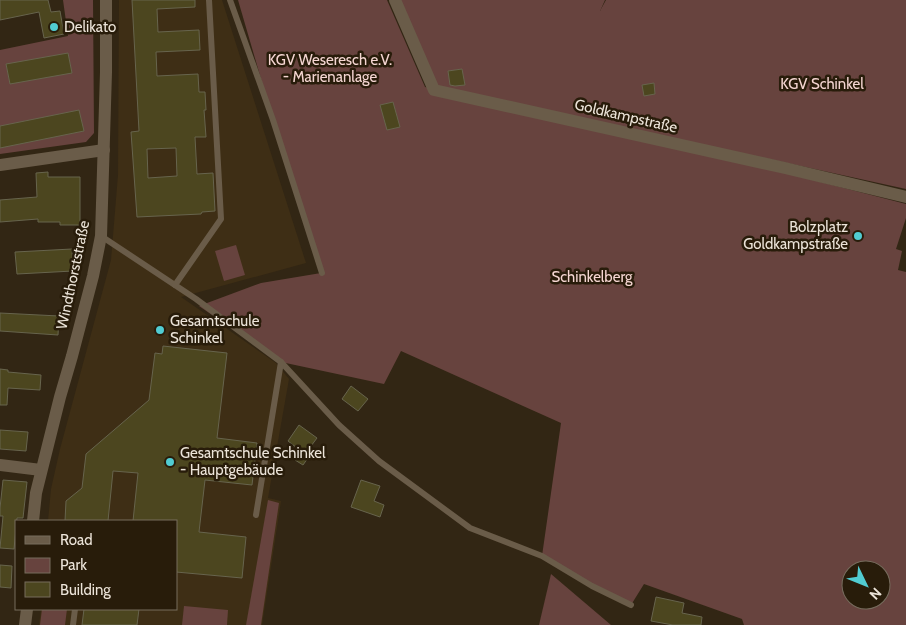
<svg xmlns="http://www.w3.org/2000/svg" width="906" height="625" font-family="Cabin,sans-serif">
  <rect width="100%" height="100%" fill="#322614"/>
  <!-- built -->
  <polygon fill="#3e2e15" points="119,0 222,0 306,263 181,297 276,363 289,379 268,498 281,501 262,625 39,625 41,609 176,609 176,521 48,521 51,489 60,449 111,260 118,175"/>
  <!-- green -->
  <g fill="#67433e" fill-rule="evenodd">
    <polygon points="63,0 93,0 94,133 86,142 0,154 0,50 68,36"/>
    <path d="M 238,0 L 387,0 L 425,87 L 782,172 L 906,204 L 906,218 L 896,249 L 902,251 L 898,270 L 906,272 L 906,625 L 744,625 L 742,619 L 644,584 L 631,605 L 542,556 L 561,423 L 401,351 L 384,384 L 281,362 L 199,306 L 261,283 L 321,273 L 273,120 ZM 851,570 L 881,570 L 881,600 L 851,600 Z"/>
    <polygon points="400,0 605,0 600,11 606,0 906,0 906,189 438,87"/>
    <polygon points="236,245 245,275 224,281 215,251"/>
    <polygon points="268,500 279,503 261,625 246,625"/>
    <polygon points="551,574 611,625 539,625"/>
    <polygon points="184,606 228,610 227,625 182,625"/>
    <polygon points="42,609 67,609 65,625 40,625"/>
  </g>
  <!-- building -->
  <g fill="#4c461f" stroke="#67644d" fill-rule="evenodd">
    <polygon points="0,0 48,0 51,12 60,11 64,34 44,38 39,12 0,20"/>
    <path d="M 132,0 L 195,0 L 195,7 L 157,9 L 158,32 L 199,30 L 200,50 L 156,52 L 157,76 L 198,74 L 199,92 L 205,92 L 206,110 L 204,110 L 206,137 L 195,137 L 197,174 L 213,173 L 215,211 L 202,212 L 201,214 L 137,217 L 131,132 L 139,131 ZM 176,148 L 177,176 L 148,178 L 147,149 Z"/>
    <polygon points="68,53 72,73 10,84 6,64"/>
    <polygon points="462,69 465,85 455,86 450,85 448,71"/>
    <polygon points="654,83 655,94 644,96 642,85"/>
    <polygon points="393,102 400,127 387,130 380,105"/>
    <polygon points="79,110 84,131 0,148 0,126"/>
    <polygon points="48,172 48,177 80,177 80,225 60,225 60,222 38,222 38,219 0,222 0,200 37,197 36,173"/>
    <polygon points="72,249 73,271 17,274 15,252"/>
    <polygon points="0,313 59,316 58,335 0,331"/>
    <polygon points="163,346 227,353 217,438 257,443 252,485 205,480 199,532 246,537 242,578 176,572 176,521 133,521 138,473 113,471 108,521 65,521 66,501 82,488 86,454 149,400 155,353 162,354"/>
    <polygon points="0,369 8,370 8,372 41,375 40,390 8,388 7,405 0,405"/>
    <polygon points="351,386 368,399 358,411 342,399"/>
    <polygon points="299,425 317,438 308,450 312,452 303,465 295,460 301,451 288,441"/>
    <polygon points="0,430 28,432 26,451 0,449"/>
    <polygon points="3,480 27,482 23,518 17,518 14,549 0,548 3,516 0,516 0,508"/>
    <polygon points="361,480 380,486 374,501 384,505 380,517 351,507"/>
    <polygon points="0,565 12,566 11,588 0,587"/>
    <polygon points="656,597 684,603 682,613 702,617 701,625 673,625 651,621"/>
    <polygon points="84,609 139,609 137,625 82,625"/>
  </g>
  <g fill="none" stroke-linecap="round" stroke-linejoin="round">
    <!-- service -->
    <g stroke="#6a5c49" stroke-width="6">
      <polyline points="230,0 273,120 322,273"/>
      <polyline points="101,236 196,299 281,362 339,425 379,461 470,528 542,556 592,586 631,605"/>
      <polyline points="175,285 221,219 209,0"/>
      <polyline points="256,515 281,362"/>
      <polyline points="73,625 75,609"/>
    </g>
    <!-- minor -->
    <g stroke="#6a5c49" stroke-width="12">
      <polyline points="395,0 434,90 785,168 906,197"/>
      <polyline points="0,165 104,150"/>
      <polyline points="0,465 41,470"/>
      <polyline points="33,521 36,493 60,397 72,356 93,276 101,236 106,72 106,0"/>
      <polyline points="25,625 27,609"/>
    </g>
  </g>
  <!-- markers -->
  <g fill="#51ccd2" stroke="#281c0a" stroke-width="2">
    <circle cx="54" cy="27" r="5"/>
    <circle cx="858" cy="236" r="5"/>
    <circle cx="160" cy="330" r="5"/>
    <circle cx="170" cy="462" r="5"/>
  </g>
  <g text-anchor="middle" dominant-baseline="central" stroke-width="5" stroke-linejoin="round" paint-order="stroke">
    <!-- poi labels -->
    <g font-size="15" fill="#ece4d9" stroke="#281c0a" text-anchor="start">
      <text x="64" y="27">Delikato</text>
      <text x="848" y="227" text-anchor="end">Bolzplatz<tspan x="848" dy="17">Goldkampstraße</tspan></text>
      <text x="170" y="321">Gesamtschule<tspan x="170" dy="17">Schinkel</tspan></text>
      <text x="180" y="453">Gesamtschule Schinkel<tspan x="180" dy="17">- Hauptgebäude</tspan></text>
    </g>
    <!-- park labels -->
    <g font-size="15" fill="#f5d6d2" stroke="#281c0a">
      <text x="330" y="60">KGV Weseresch e.V.<tspan x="330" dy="17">- Marienanlage</tspan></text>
      <text x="822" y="84">KGV Schinkel</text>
      <text x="592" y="277">Schinkelberg</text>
    </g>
    <!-- street labels -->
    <g font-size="15" fill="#ece4d9" stroke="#281c0a">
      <text transform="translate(626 116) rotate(13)">Goldkampstraße</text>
      <text transform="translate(73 275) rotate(-78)">Windthorststraße</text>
    </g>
  </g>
  <!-- legend -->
  <rect x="15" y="520" width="162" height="90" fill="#281c0a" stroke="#766c5d"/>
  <rect x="25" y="536" width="25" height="8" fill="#6a5c49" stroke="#766c5d"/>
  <text x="60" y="545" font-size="15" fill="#ece4d9">Road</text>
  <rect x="25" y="558" width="25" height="15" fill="#67433e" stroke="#766c5d"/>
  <text x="60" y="570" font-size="15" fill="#ece4d9">Park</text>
  <rect x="25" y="582" width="25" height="15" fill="#4c461f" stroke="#766c5d"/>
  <text x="60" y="595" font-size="15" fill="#ece4d9">Building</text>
  <!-- north arrow -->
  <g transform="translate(866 585) rotate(133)"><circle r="24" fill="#281c0a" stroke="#766c5d"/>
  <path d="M0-4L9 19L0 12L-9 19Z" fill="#51ccd2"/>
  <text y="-8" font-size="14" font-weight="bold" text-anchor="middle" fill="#ece4d9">N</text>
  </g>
</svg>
